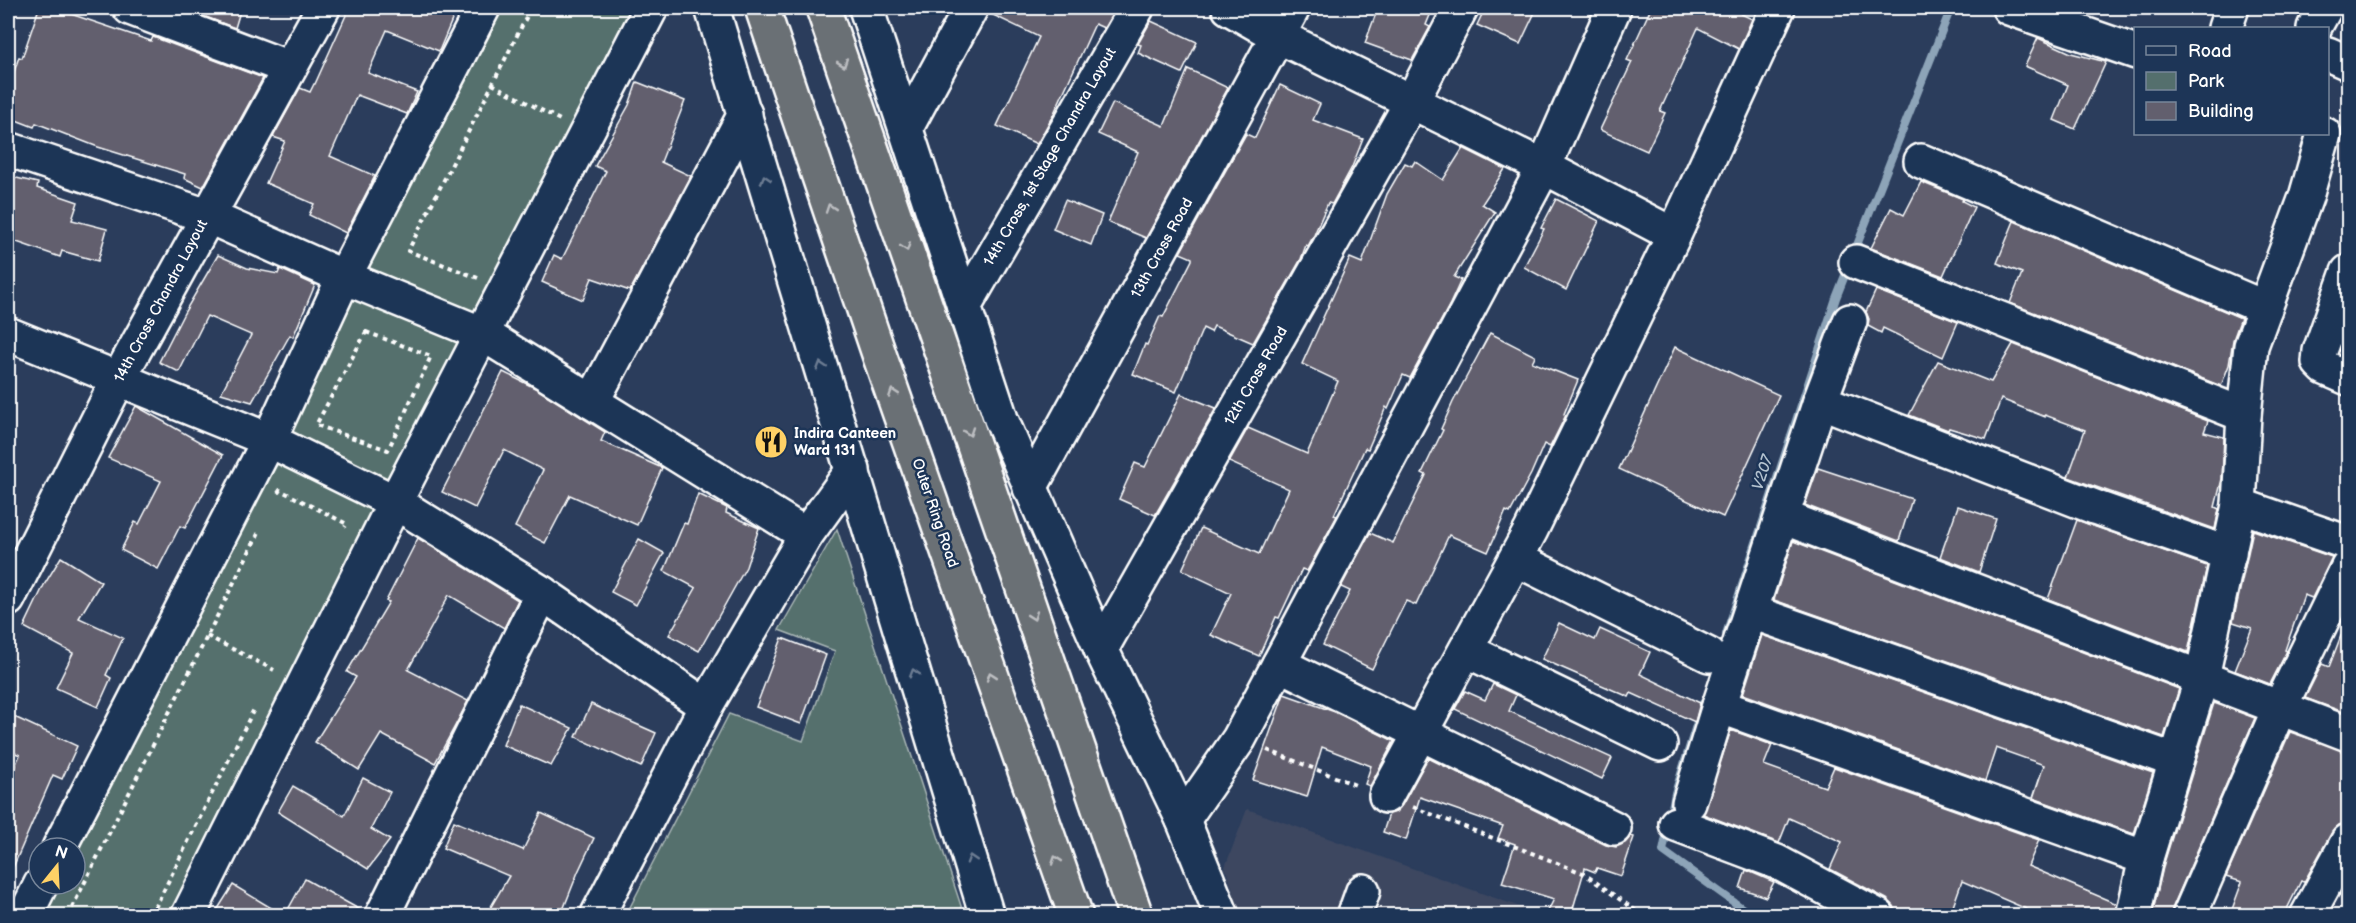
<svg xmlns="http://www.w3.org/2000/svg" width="2356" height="923" font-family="'Balsamiq Sans',sans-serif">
  <rect width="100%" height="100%" fill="#2b3d5c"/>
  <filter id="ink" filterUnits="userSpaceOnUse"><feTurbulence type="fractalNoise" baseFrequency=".0167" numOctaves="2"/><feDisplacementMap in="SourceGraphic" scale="12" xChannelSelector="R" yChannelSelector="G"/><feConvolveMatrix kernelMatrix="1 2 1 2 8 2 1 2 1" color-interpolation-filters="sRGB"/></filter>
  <g filter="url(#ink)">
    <!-- built -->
    <polygon fill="#3c4761" points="1247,809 1523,908 1520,916 1241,915 1225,867"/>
    <!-- green -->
    <g fill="#546f6d" stroke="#aab7b6" stroke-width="1.5">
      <polygon points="483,8 651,8 188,915 25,916 41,884 75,884 75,848"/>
      <polygon points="837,529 964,915 626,915 729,714 803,741 835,651 779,630"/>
    </g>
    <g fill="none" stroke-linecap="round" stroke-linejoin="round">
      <!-- stream -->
      <g stroke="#8da4b8" stroke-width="8">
        <polyline points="1726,634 1836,298 1951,8"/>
        <polyline points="1703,703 1675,793 1663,851 1753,916"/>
      </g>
    </g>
    <!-- building -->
    <g fill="#625f6e" stroke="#fff" stroke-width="1.5">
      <polygon points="39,8 53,8 151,41 153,37 263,78 203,187 184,178 185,174 98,147 36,123 34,127 8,117 8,89 19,57 22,58"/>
      <polygon points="182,8 241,8 235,28"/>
      <polygon points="342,8 457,8 439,51 387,30 368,73 417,92 407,114 357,95 330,156 375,176 346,233 309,215 314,204 266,183 285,141 273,137 300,88 310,92 314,84 315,84 347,13 341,11"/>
      <polygon points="990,8 1116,8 1104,28 1095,24 1054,113 1037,144 997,126 1039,37 989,13"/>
      <polygon points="1378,8 1433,8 1426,25 1430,27 1412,60 1365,43"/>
      <polygon points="1485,8 1537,8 1520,44 1477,25"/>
      <polygon points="1651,8 1729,8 1752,19 1739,49 1698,28 1660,111 1665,113 1647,151 1600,130 1632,62 1627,60"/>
      <polygon points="1151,21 1197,42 1182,73 1138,53 1141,45 1138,44"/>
      <polygon points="2038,38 2071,53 2106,62 2075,129 2054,120 2068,85 2025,66"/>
      <polygon points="1188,69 1228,88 1146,238 1108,222 1138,152 1098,134 1113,103 1164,126"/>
      <polygon points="637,82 685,101 661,162 691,176 630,291 592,278 583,300 542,282 554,255 562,259 606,171 595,166 629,105"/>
      <polygon points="1280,85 1320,104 1313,120 1363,139 1352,167 1332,204 1328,203 1314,235 1308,246 1306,245 1301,259 1253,343 1214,326 1211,332 1203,328 1176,392 1133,374 1145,344 1147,345 1160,316 1163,317 1192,260 1192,258 1180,253 1246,134 1255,138"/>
      <polygon points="1463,148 1505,169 1482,204 1495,212 1454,277 1461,280 1450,304 1410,378 1403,375 1388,409 1386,407 1368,449 1365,448 1334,515 1337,516 1307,571 1302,569 1279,618 1276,617 1259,656 1211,635 1231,593 1182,570 1201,528 1259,554 1289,489 1229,462 1248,428 1307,454 1338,381 1302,364 1350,258 1362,263 1387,194 1405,163 1412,166 1415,161 1443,180"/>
      <polygon points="8,176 38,183 37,188 78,202 72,220 107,229 98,261 62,251 60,257 8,239"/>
      <polygon points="1921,182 1963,199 1962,201 1974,207 1943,276 1871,248 1891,208 1904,215"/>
      <polygon points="1556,199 1599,221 1566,290 1524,267 1544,229 1541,228"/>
      <polygon points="1065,200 1102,215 1091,245 1053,229"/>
      <polygon points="2014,221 2241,318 2233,340 2229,365 2221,386 2010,303 2022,273 1997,263"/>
      <polygon points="218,255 247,268 278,274 280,269 315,285 293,337 290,335 252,402 221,393 251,335 207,316 179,372 159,362 184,313"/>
      <polygon points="1876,290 1958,322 1943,357 1883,328 1881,333 1868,326 1869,319 1866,312"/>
      <polygon points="1490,333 1535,356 1532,362 1578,380 1564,414 1566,415 1550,447 1544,444 1531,474 1510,513 1506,511 1488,552 1449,535 1416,605 1406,601 1372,669 1323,645 1350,591 1341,587 1370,533 1393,543 1426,475 1422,473 1443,430 1441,429 1453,402"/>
      <polygon points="2013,344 2208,421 2204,432 2224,437 2222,479 2215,507 2219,509 2215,529 2068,477 2085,430 2045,415 2045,417 2001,399 1986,439 1949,428 1948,430 1909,415 1938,361 1991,382"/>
      <polygon points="1675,347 1779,395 1723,517 1619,469"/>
      <polygon points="503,372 537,389 605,432 601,441 662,468 637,525 570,495 545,543 515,527 543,470 504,450 475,508 442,492"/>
      <polygon points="1181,394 1216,408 1155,515 1119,499 1135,463 1145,467"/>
      <polygon points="136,406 223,455 185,528 180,526 158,569 121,550 135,522 139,524 161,481 108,458"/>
      <polygon points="1818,468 1912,499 1899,541 1805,505"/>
      <polygon points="698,494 727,508 726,513 759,528 746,567 699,651 669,635 696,588 664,571 684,523 687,524"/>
      <polygon points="1958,506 1996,519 1979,572 1940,557"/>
      <polygon points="2077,520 2207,566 2188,652 2048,599"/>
      <polygon points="2253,530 2332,557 2312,598 2304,595 2285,650 2287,651 2270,684 2235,671 2252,628 2233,622"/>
      <polygon points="418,538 518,600 504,628 449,595 408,670 468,701 455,726 435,763 381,734 359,770 315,742 356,677 347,672 389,602 386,601"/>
      <polygon points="639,539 664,553 636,605 611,592"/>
      <polygon points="1793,541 2179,689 2164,737 1774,600"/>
      <polygon points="61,557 101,582 79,618 123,638 106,675 111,678 98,707 56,688 73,653 24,627 44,585"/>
      <polygon points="2347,620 2349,620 2349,714 2305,698 2322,664 2329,667"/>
      <polygon points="1559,623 1595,640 1600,629 1650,652 1640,674 1700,703 1695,722 1631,693 1629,697 1542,659"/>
      <polygon points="1762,635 2153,773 2134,834 2033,798 2044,765 1996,748 1985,781 1743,694"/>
      <polygon points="782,638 826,655 801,724 756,707"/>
      <polygon points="1493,684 1516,695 1509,711 1612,758 1602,779 1455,709 1465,691 1485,700"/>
      <polygon points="1284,694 1335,712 1394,741 1370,786 1365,784 1371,766 1322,747 1307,797 1253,780"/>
      <polygon points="2214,703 2255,718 2172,909 2171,915 2152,915 2164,863"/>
      <polygon points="519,704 572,728 551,766 503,745"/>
      <polygon points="591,704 656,733 641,767 576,737"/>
      <polygon points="8,714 77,746 62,779 53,775 8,879 8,782 20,755 8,750"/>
      <polygon points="1731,730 1772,745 1764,765 1825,787 1834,767 2039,840 2028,866 2117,904 2115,915 2040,915 1962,881 1950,915 1906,915 1896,911 1894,906 1887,899 1830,869 1842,842 1789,818 1779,843 1703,814"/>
      <polygon points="2290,732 2349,752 2349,822 2339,825 2332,832 2304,882 2301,881 2284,915 2230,915 2242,882 2226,877"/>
      <polygon points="1428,758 1606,845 1616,847 1625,843 1631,836 1634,837 1621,876 1597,868 1595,872 1585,868 1571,915 1546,915 1554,899 1502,883 1515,844 1498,838 1503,826 1420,797 1406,840 1383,832 1389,814 1396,812 1402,805"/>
      <polygon points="363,778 390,792 371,829 390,840 368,869 278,812 293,786 344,816"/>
      <polygon points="541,813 594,838 578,872 561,915 486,915 509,876 443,848 454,821 523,850"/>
      <polygon points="1746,870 1774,882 1766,897 1740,888"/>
      <polygon points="305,879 364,912 364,915 285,915"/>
      <polygon points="2349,879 2349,899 2340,895"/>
      <polygon points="233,885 283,915 214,915"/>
    </g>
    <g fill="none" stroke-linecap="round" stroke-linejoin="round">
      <defs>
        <g id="minor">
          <polyline points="130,8 289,68"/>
          <polyline points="712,8 987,916"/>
          <polyline points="866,8 1001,419 1101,649 1183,820 1222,916"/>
          <polyline points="1229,8 1278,36 1544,167 1674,235"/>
          <polyline points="2009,8 2136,52"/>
          <polyline points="2225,28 2232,8"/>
          <polyline points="2314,28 2325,8"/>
          <polyline points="2328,54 2348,63"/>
          <polyline points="906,128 971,8"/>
          <polyline points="8,149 207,216 344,277 483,334 806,535 706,706 597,916"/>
          <polyline points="1921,161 2265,308"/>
          <polyline points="1856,262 2244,415"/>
          <polyline points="2348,272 2320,351 2319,362 2325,368 2348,378"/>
          <polyline points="964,307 1137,8"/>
          <polyline points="8,334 269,440 395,502 542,593 706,706"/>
          <polyline points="1820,401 2097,508 2229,554"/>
          <polyline points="592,402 745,114"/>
          <polyline points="1030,488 1293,8"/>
          <polyline points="2239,505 2244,415 2251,346 2306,197 2324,134"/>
          <polyline points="1783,517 2348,734"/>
          <polyline points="806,535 853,470"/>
          <polyline points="1516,559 1709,655"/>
          <polyline points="8,599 119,378 323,8"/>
          <polyline points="1752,612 2176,761"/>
          <polyline points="1101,649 1411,103 1461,8"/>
          <polyline points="1466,650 1660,744"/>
          <polyline points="1279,664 1614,828"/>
          <polyline points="1719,706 2146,858"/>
          <polyline points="1386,796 1531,530 1674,235 1778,8"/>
          <polyline points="1689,803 1719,706 1820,401 1850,321"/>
          <polyline points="1183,820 1239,739 1544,167 1614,8"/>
          <polyline points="1676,824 1777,862 1878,916"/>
          <polyline points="59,848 269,440 344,277 483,8"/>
          <polyline points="25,916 41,884"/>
          <polyline points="188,916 395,502 651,8"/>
          <polyline points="382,916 542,593"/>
          <polyline points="1354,916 1363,891"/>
          <polyline points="2133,916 2146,858 2202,677 2239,505 2348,543"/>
          <polyline points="2189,916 2280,707 2348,567"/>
          <polyline points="2307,916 2348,841"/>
        </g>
        <g id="highway">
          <polyline points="762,8 881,360 1076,916"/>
          <polyline points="823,8 1136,916"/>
        </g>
      </defs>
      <!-- minor casing -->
      <use href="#minor" stroke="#fff" stroke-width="38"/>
      <!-- highway casing -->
      <use href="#highway" stroke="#fff" stroke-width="38"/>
      <!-- path -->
      <g stroke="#fff" stroke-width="4" stroke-dasharray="4.5 4.5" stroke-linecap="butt">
        <polyline points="492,84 560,120"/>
        <polyline points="478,278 408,251 531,8"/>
        <polygon points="366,332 431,356 388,450 316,425"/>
        <polyline points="278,493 280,490 347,524 345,527"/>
        <polyline points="207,636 274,670"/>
        <polyline points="1267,750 1358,786"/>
        <polyline points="1413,807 1583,873 1643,916"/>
        <polyline points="68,916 259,532"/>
        <polyline points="151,916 254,709"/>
      </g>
      <!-- minor -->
      <use href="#minor" stroke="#1d3557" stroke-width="33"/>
      <!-- highway -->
      <use href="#highway" stroke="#6b6f75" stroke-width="33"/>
    </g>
    <!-- one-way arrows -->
    <defs><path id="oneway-chevron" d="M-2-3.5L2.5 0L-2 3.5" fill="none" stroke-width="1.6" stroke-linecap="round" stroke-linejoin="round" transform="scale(1.5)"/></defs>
    <g stroke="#bcbec1">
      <use href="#oneway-chevron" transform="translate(843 63) rotate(71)"/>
      <use href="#oneway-chevron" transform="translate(830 208) rotate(-109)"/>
      <use href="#oneway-chevron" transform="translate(906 247) rotate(71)"/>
      <use href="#oneway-chevron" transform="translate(893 393) rotate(-109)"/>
      <use href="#oneway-chevron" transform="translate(969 432) rotate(71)"/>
      <use href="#oneway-chevron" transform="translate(1033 616) rotate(71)"/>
      <use href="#oneway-chevron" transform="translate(991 676) rotate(-109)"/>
      <use href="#oneway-chevron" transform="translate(1056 860) rotate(-109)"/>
    </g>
    <g stroke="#6c7c92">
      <use href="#oneway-chevron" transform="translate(765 179) rotate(-107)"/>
      <use href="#oneway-chevron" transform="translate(821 366) rotate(-107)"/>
      <use href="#oneway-chevron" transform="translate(914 673) rotate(-107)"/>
      <use href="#oneway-chevron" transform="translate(971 859) rotate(-107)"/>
    </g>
  </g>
  <!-- icons -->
  <defs>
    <symbol id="restaurant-disc" viewBox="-11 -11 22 22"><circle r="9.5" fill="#ffd166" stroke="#1d3557"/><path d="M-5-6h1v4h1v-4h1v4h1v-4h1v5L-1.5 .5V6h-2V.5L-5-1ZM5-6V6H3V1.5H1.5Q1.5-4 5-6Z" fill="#111"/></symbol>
  </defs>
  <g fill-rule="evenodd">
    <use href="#restaurant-disc" x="752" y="423" width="38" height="38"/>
  </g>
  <g text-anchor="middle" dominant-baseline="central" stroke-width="5" stroke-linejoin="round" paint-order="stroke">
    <!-- street labels -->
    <g font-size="15" fill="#fff" stroke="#1d3557">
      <text transform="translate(1050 157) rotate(-60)">14th Cross, 1st Stage Chandra Layout</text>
      <text transform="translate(1162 248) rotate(-61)">13th Cross Road</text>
      <text transform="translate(161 301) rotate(-62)">14th Cross Chandra Layout</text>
      <text transform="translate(1256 376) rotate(-60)">12th Cross Road</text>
      <text transform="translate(935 513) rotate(71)">Outer Ring Road</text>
    </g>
    <!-- poi labels -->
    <g font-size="15" font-weight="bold" fill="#fff" stroke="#1d3557" text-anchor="start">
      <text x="794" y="433">Indira Canteen<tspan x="794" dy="17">Ward 131</tspan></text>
    </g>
    <!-- water labels -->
    <g font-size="16" font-style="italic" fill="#b3c2cf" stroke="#1d3557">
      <text transform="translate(1763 473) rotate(-72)">V207</text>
    </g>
  </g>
  <!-- margin -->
  <rect width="2356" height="923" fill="none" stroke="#1d3557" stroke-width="30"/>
  <rect x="15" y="15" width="2326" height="893" fill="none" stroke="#fff" stroke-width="2" filter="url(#ink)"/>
  <!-- legend -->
  <rect x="2134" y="27" width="195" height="108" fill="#1d3557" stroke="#77869a" stroke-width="1.5"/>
  <rect x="2146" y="46" width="30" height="9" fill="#1d3557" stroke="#77869a" stroke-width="1.5"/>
  <text x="2188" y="57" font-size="18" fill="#ffffff">Road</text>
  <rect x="2146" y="72" width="30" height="18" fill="#546f6d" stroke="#77869a" stroke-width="1.5"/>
  <text x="2188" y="87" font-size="18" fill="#ffffff">Park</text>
  <rect x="2146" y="102" width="30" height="18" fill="#625f6e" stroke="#77869a" stroke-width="1.5"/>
  <text x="2188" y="117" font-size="18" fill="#ffffff">Building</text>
  <!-- north arrow -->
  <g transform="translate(57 866) rotate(18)"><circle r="28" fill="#1d3557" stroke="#77869a" stroke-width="1.5"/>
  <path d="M0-4.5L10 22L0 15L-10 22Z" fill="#ffd166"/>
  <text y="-9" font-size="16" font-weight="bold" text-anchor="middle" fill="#ffffff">N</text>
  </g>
</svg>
